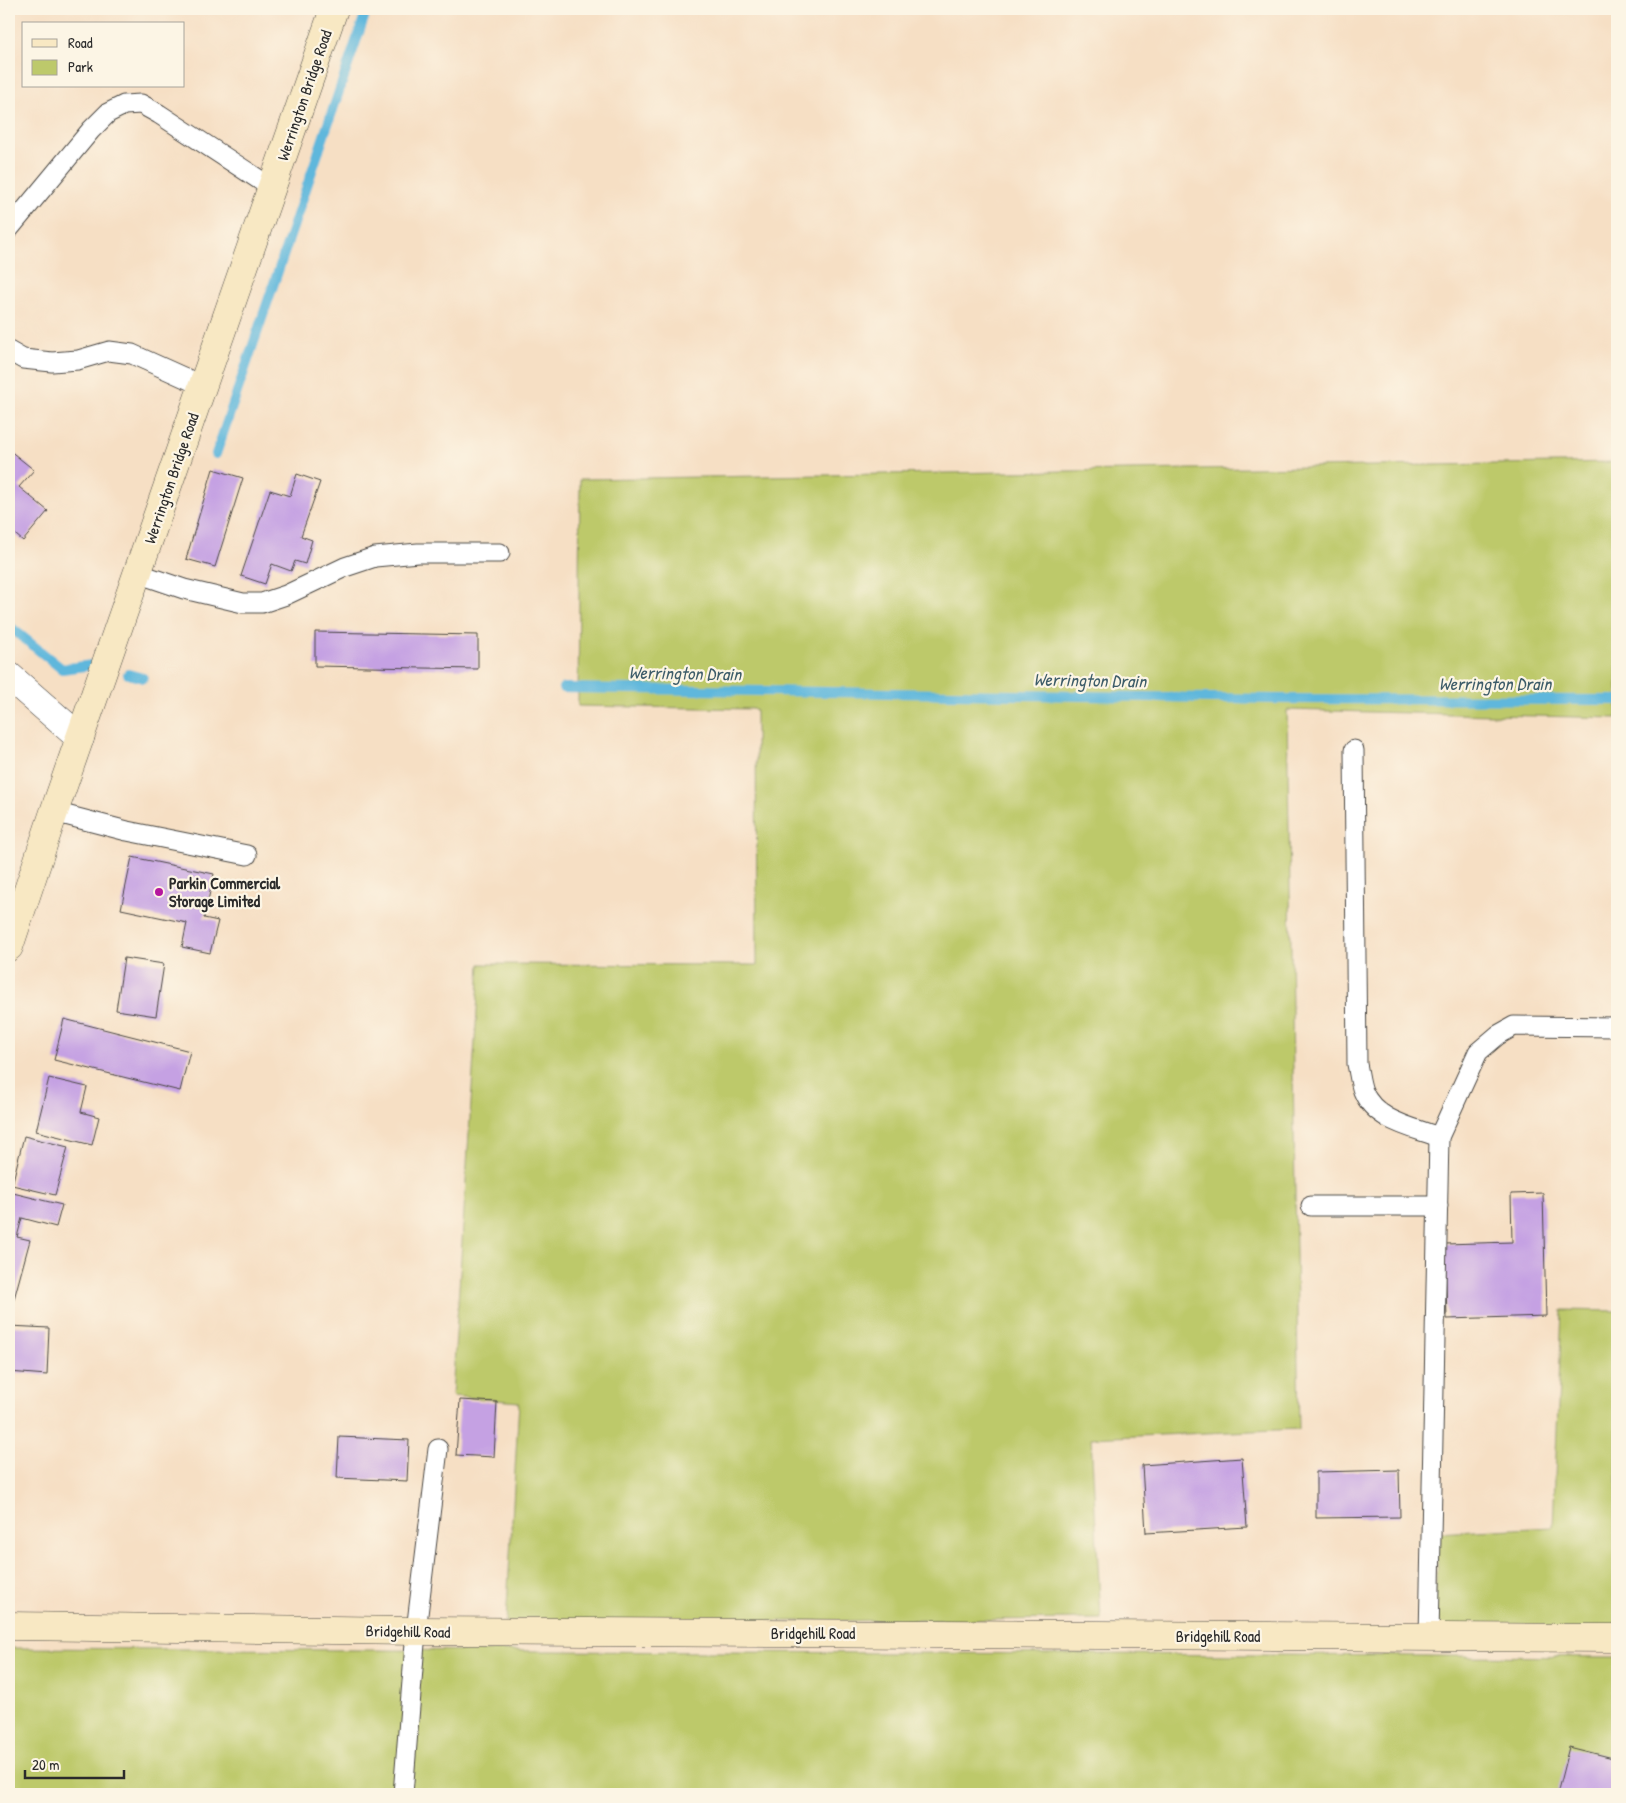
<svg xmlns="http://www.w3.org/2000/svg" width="1626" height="1803" font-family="'Patrick Hand',sans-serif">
  <rect width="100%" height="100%" fill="#fcf5e5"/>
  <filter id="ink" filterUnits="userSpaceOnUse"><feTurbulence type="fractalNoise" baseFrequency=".02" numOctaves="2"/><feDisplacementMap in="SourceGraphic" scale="10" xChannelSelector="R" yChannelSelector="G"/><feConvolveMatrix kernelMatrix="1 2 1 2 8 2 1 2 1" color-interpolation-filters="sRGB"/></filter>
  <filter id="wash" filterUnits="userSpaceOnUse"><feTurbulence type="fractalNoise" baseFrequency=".0096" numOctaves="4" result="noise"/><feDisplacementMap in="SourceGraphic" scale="20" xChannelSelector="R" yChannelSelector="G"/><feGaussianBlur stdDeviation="1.12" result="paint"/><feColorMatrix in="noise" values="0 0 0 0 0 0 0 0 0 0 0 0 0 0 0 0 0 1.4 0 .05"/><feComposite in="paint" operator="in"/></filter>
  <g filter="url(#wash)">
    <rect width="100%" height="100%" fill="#f6dfc4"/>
    <!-- green -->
    <g fill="#bdc96b" stroke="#747a4b">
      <polygon points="1617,462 1617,718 1287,710 1299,1429 1091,1438 1101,1619 506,1623 519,1402 452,1396 480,964 757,965 756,709 578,706 580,479"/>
      <polygon points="1562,1310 1617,1311 1617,1631 1435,1630 1437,1533 1553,1527"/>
      <polygon points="9,1648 1617,1657 1617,1794 9,1794"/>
    </g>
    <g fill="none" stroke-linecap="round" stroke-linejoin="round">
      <!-- stream -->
      <g stroke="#5fb7dc" stroke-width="10">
        <polyline points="216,454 367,9"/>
        <polyline points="9,626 62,669 92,665"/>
        <polyline points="128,674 143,678"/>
        <polyline points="563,688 1275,699 1617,700"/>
      </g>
    </g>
    <g id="blocks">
      <!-- building -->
      <g fill="#c5a1e3">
        <polygon points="9,450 34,470 19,487 48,511 23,541 9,529"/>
        <polygon points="213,469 243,478 215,567 186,559"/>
        <polygon points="297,474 320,482 301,536 312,540 305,564 295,561 291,571 272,564 265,584 241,576 270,490 290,496"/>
        <polygon points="315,632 478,635 478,669 315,666"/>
        <polygon points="132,857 214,874 204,918 218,921 210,953 182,947 187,923 121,909"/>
        <polygon points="124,958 164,964 156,1016 116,1010"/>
        <polygon points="64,1019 190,1051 180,1091 54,1060"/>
        <polygon points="49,1078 87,1087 81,1112 99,1117 92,1145 36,1131"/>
        <polygon points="24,1136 68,1147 55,1195 12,1185"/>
        <polygon points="9,1192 62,1205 56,1227 22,1218 17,1237 30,1240 11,1310 9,1309"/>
        <polygon points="1543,1193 1546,1316 1447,1319 1445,1244 1512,1242 1511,1194"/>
        <polygon points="9,1326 49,1328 47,1375 9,1372"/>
        <polygon points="460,1400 497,1402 494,1457 456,1455"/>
        <polygon points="339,1437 409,1440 407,1481 337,1478"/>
        <polygon points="1242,1458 1247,1527 1146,1533 1142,1465"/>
        <polygon points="1399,1470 1400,1517 1316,1518 1316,1472"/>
        <polygon points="1569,1747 1617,1759 1617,1794 1557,1794"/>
      </g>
    </g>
  </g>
  <g filter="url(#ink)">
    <use href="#blocks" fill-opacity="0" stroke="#494642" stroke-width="1"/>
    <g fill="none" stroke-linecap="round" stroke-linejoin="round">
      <defs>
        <g id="lane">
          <polyline points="9,229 91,130 108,113 124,105 141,104 159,114 272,188"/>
          <polyline points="9,351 23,359 52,362 78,360 109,351 132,354 203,386"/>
          <polyline points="137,573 184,589 243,603 262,603 286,595 345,567 375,557 418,553 500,553"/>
          <path d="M 1354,750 L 1357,1064 C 1359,1073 1360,1083 1363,1091 C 1375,1121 1412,1127 1439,1137"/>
          <polyline points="54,812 127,831 247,855"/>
          <polyline points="1311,1206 1438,1206"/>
          <polyline points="1429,1637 1439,1137 1478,1052 1498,1035 1514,1026 1617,1027"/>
          <polyline points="403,1794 416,1631 438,1449"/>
        </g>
        <polyline id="street" points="9,676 80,738"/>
        <g id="secondary">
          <polyline points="9,947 54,812 334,9"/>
          <polyline points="9,1626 416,1631 1617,1638"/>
        </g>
      </defs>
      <!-- lane casing -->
      <use href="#lane" stroke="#494642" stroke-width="21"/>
      <!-- street casing -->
      <use href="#street" stroke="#494642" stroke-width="29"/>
      <!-- secondary casing -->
      <use href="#secondary" stroke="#494642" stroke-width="29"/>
      <!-- lane -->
      <use href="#lane" stroke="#fff" stroke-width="19"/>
      <!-- street -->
      <use href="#street" stroke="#fff" stroke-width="28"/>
      <!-- secondary -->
      <use href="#secondary" stroke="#f8e8c3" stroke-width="28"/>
    </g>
  </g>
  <!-- markers -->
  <circle fill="#b5179e" stroke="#fcf5e5" stroke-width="2" cx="159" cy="892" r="5"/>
  <g text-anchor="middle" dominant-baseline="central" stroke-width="4.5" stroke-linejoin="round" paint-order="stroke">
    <!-- street labels -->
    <g font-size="16" fill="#2b2b2b" stroke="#fcf5e5">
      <text transform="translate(304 95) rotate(-71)">Werrington Bridge Road</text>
      <text transform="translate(171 478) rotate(-71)">Werrington Bridge Road</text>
      <text transform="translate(408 1631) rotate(1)">Bridgehill Road</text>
      <text x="813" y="1633">Bridgehill Road</text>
      <text x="1218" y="1636">Bridgehill Road</text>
    </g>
    <!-- poi labels -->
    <g font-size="16" font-weight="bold" fill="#2b2b2b" stroke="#fcf5e5" text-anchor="start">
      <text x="169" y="883">Parkin Commercial<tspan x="169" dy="18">Storage Limited</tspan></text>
    </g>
    <!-- water labels -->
    <g font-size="18" font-style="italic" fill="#3d5c69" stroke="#fcf5e5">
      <text transform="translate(685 673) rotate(1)">Werrington Drain</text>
      <text transform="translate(1090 680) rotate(1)">Werrington Drain</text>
      <text x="1495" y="683">Werrington Drain</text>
    </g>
  </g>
  <!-- margin -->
  <rect width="1626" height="1803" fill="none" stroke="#fcf5e5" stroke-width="30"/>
  <!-- legend -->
  <rect x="22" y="22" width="162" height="65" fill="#fcf5e5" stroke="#a8a49b"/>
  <rect x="32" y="39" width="25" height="8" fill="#f8e8c3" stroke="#a8a49b"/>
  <text x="68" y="48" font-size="15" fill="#2b2b2b">Road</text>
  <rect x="32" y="60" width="25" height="15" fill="#bdc96b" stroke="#a8a49b"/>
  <text x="68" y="72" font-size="15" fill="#2b2b2b">Park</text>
  <!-- scale -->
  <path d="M25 1770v8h99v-8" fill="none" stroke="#2b2b2b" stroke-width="2.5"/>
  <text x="32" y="1770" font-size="15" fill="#2b2b2b" stroke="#fcf5e5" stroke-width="4" paint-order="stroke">20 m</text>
</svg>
